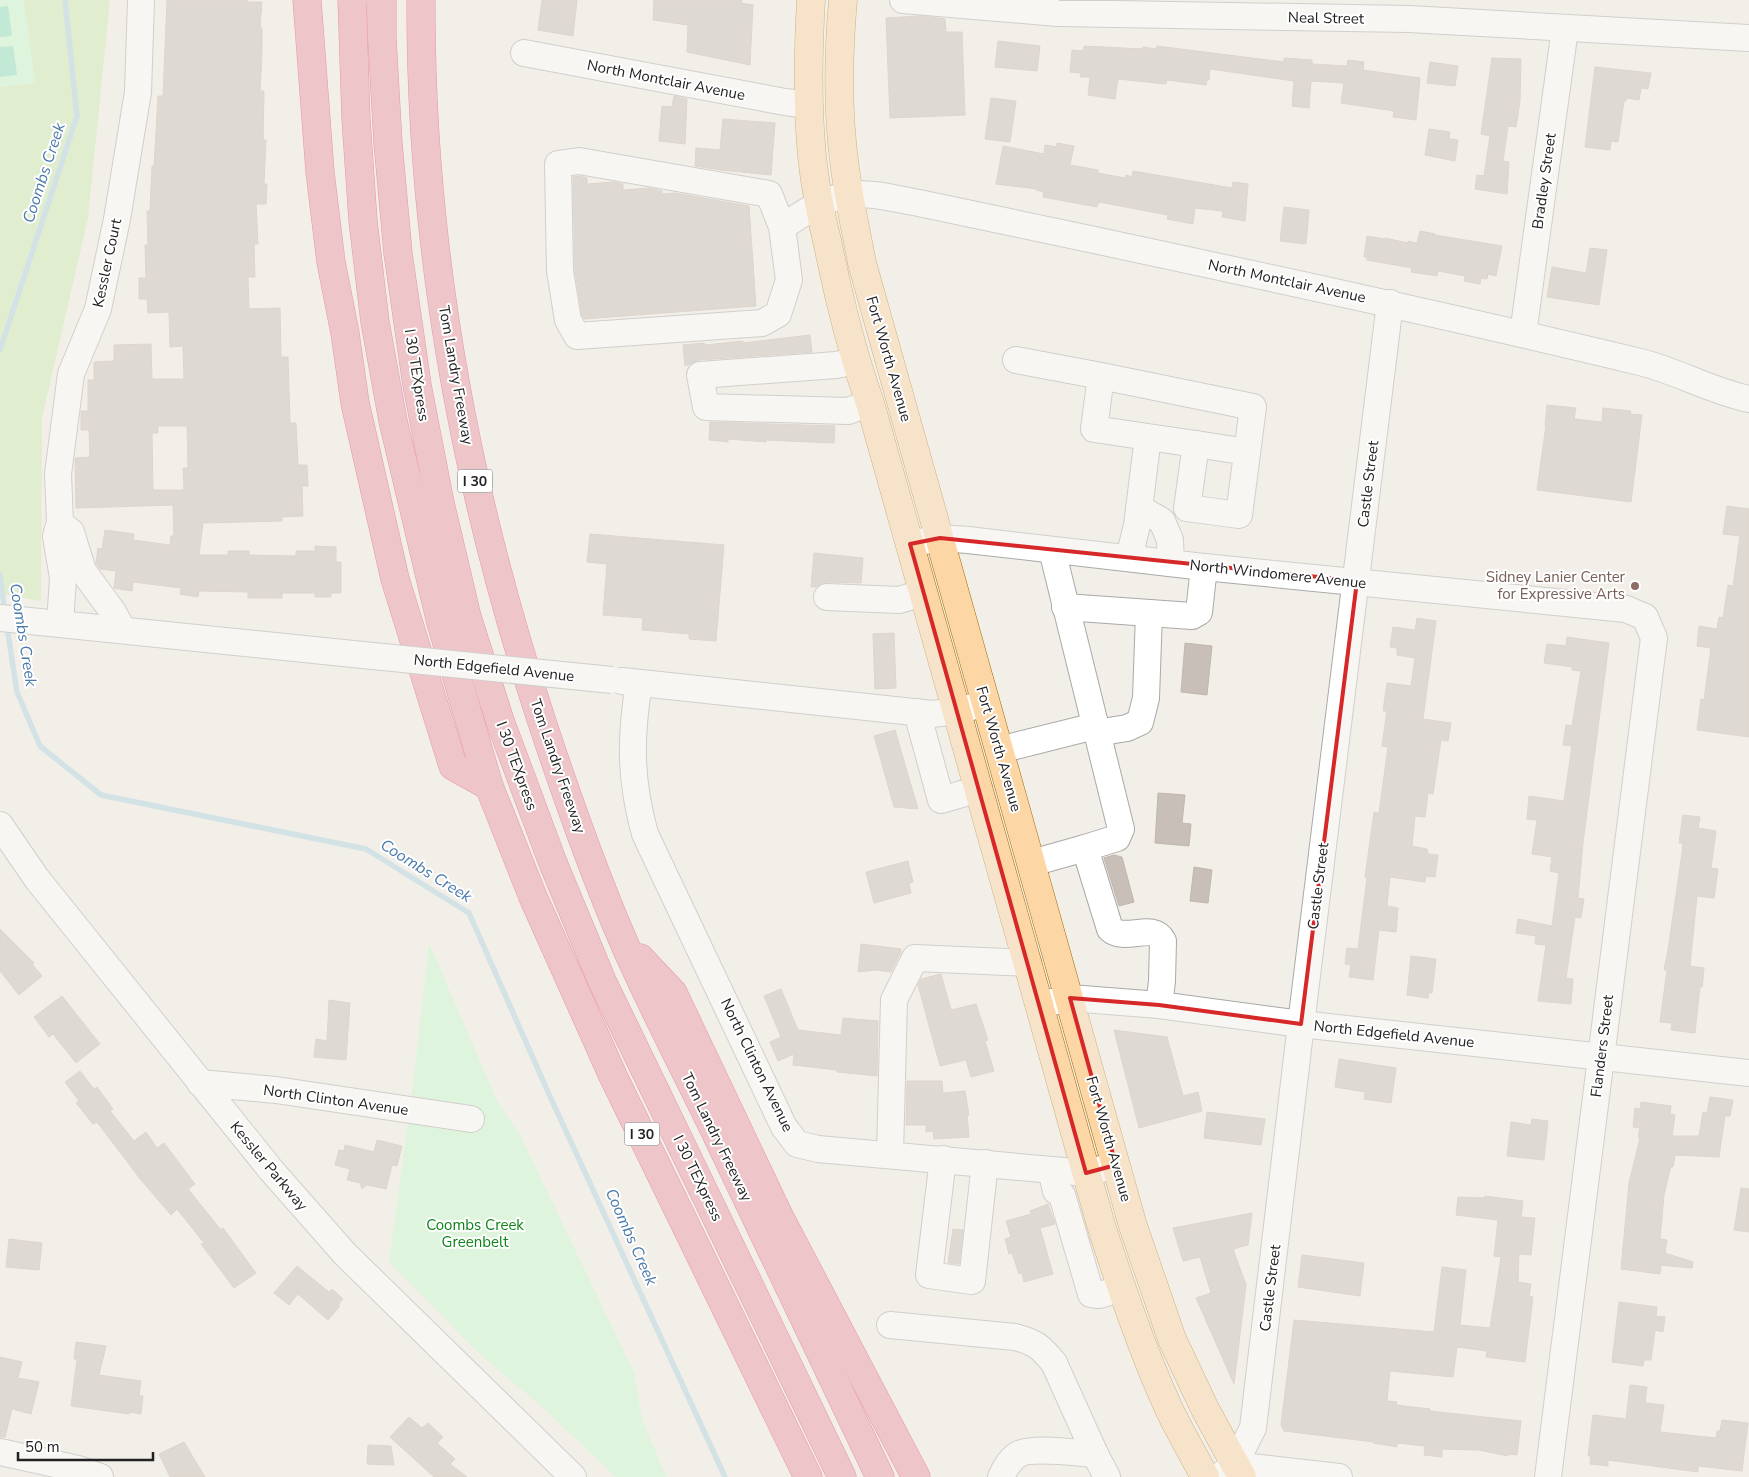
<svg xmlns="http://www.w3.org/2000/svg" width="1749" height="1477" font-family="'Nunito Sans',sans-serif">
  <rect width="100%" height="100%" fill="#f2efe9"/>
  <!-- grass -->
  <polygon fill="#cdebb0" points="0,0 110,0 88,218 42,418 41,601 0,594"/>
  <!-- park -->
  <g fill="#c8facc">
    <polygon points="0,0 24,0 35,83 0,87"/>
    <polygon points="429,943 497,1101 521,1137 634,1373 642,1419 666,1477 616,1477 541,1406 482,1356 389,1262 412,1092"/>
  </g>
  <!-- pitch -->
  <g fill="#88e0be">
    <polygon points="8,6 12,36 0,37 0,7"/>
    <polygon points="13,46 17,75 0,77 0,47"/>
  </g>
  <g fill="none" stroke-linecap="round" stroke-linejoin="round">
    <!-- stream -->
    <g stroke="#aad3df" stroke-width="5.5">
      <polyline points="0,350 77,116 65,0"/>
      <polyline points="0,575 5,613"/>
      <polyline points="7,627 17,692 40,746 101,795 366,849 469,913 548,1092 725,1477"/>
    </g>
  </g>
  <!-- building -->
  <g fill="#c7bfb8" stroke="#c4b6ab" fill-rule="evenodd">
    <path d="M 167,0 L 247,0 L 247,2 L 262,2 L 260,27 L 262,28 L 262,53 L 260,91 L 264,91 L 263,140 L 266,140 L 264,184 L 267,184 L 266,204 L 256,204 L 258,244 L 254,244 L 255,277 L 248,277 L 249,309 L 280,308 L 281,357 L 288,357 L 290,423 L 296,423 L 298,465 L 307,465 L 308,486 L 302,486 L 303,516 L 282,517 L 282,521 L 203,523 L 199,555 L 228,555 L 228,551 L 249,551 L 249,555 L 296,556 L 296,551 L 315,551 L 315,546 L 336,547 L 336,562 L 341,562 L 341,593 L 331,593 L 331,597 L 315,597 L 315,593 L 282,593 L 282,598 L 248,598 L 248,592 L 199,591 L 198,597 L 180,594 L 181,588 L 133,582 L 132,591 L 114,588 L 116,571 L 100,569 L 96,563 L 98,548 L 102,549 L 105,530 L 134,534 L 133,540 L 170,545 L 171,536 L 174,536 L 173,505 L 76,508 L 75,458 L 90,457 L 89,430 L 81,430 L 81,411 L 88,411 L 88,380 L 94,380 L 94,362 L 114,361 L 114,345 L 151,344 L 152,379 L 184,379 L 183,346 L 170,347 L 169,312 L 148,313 L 147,299 L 139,299 L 139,278 L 146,278 L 145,245 L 148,245 L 147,211 L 150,211 L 152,166 L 154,166 L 158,96 L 163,96 ZM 158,426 L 187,426 L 188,468 L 183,468 L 184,490 L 153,490 L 152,433 L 158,433 Z"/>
    <polygon points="542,0 577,0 573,36 538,30"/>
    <polygon points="654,0 742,0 741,3 753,5 750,65 687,52 688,25 653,20"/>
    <polygon points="919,16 945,19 946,32 962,32 965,115 890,118 886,18"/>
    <polygon points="998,41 1040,46 1037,71 995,67"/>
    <polygon points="1084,46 1143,49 1143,47 1156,49 1157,46 1284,62 1284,58 1312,60 1312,64 1347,66 1348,60 1364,62 1363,70 1420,78 1416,120 1393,117 1394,111 1341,103 1344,83 1311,81 1309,108 1292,106 1294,81 1210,69 1209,80 1207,80 1206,85 1167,80 1166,84 1118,79 1115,99 1088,95 1090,77 1080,77 1081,73 1070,72 1072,50 1083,51"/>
    <polygon points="1492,58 1521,59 1520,101 1516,127 1508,126 1503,161 1509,162 1507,194 1475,189 1477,175 1484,176 1490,136 1481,134"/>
    <polygon points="1430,62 1458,66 1455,86 1427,83"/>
    <polygon points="1595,67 1651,73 1648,89 1641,88 1639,100 1626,98 1626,101 1624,101 1618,142 1611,141 1610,150 1585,147"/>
    <polygon points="674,96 687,99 685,144 659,141 662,106 672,107"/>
    <polygon points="991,98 1016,101 1010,142 985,139"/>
    <polygon points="723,119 775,123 771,175 721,170 695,166 696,148 720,150"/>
    <polygon points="1429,129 1450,132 1449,139 1458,140 1455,161 1425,155"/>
    <polygon points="1057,143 1074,146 1070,165 1098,170 1098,173 1125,178 1126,175 1132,177 1133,171 1232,188 1233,182 1248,184 1245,221 1222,217 1223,211 1195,208 1193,224 1167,219 1168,215 1099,202 1097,207 1043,197 1044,192 1036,190 1037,189 996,184 1003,146 1044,154 1045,145 1056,147"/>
    <polygon points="579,176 587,178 587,184 613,182 623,184 623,190 649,188 662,191 662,194 675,193 749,206 756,306 584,319 582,315 575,270 573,177"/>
    <polygon points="1284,207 1309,210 1306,244 1280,241"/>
    <polygon points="1420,231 1435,234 1435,235 1502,246 1496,276 1488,274 1487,279 1481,278 1480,284 1464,281 1465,276 1438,271 1437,276 1411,272 1412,268 1367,260 1367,257 1364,257 1367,236 1385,239 1385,238 1408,243 1408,241 1417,243"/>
    <polygon points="1590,248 1607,250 1599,305 1547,297 1552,267 1586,273"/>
    <polygon points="810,335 812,352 699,360 685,366 683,345 704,343 705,345 743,341 743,343"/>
    <polygon points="1547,405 1576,408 1574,419 1602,422 1603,408 1631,411 1630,414 1642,415 1631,502 1537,490 1546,425 1545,425"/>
    <polygon points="710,422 835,426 834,443 766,440 766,442 728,439 728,442 709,440"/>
    <polygon points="1727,506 1749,509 1749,737 1697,730 1701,699 1704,700 1711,648 1697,646 1699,626 1717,629 1719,617 1723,618 1728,585 1733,586 1740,536 1723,534"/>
    <polygon points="590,534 724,545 716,641 689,639 689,634 642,630 643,618 603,615 607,564 587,562"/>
    <polygon points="814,553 863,558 861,583 828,582 821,584 816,587 811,587"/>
    <polygon points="1417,618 1436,621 1423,719 1451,723 1448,741 1441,740 1433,794 1428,793 1425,817 1415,816 1412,846 1427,849 1428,854 1438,855 1435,877 1426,876 1425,882 1390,877 1387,906 1398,908 1396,932 1379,930 1373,980 1349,977 1351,965 1345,964 1347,948 1358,949 1367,878 1365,877 1374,812 1379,813 1388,747 1382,746 1387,711 1383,711 1387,683 1411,686 1415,658 1397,655 1397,648 1390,647 1393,627 1415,630"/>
    <polygon points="894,633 896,688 875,689 873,634"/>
    <polygon points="1567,637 1609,643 1583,843 1578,898 1584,899 1581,918 1575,917 1566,978 1573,979 1571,1004 1538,1001 1546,945 1535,944 1536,936 1516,933 1518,919 1552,926 1559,873 1550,871 1552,857 1532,854 1537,820 1527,819 1529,796 1564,801 1572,746 1563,745 1566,725 1572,726 1581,671 1572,670 1572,667 1544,663 1547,644 1566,646"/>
    <polygon points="1185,643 1212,646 1207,695 1181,692"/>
    <polygon points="895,730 918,809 894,807 874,736"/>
    <polygon points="1158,793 1185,795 1182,823 1191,824 1189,846 1155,843"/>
    <polygon points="1683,815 1700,817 1698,828 1716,831 1711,868 1718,869 1714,898 1697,896 1690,966 1704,968 1703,979 1702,987 1700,987 1695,1033 1671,1030 1672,1023 1660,1022 1667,970 1664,970 1668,950 1682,853 1683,843 1679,843"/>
    <polygon points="1114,855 1122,857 1134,902 1119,906 1104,858"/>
    <polygon points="908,861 913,882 909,883 911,893 874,903 866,872"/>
    <polygon points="1194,867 1212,870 1208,903 1190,901"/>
    <polygon points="0,929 34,963 32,964 42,976 19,995 0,971"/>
    <polygon points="861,944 901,949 901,952 891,972 876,970 858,972"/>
    <polygon points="1411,956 1436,959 1432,993 1429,992 1428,998 1407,995"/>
    <polygon points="941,974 951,1010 976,1004 988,1040 985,1041 994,1071 971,1077 966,1060 940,1066 918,985 921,979"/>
    <polygon points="781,989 798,1030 841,1035 843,1018 878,1021 877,1076 837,1072 837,1070 793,1065 794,1054 778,1061 770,1042 781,1037 764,996"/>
    <polygon points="62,996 100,1044 76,1063 53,1034 49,1037 34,1017"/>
    <polygon points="329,1000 350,1003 346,1060 314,1057 316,1039 327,1041"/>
    <polygon points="1114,1030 1167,1037 1183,1096 1198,1092 1202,1111 1139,1128"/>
    <polygon points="1339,1059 1396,1068 1391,1103 1364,1099 1365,1092 1335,1087"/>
    <polygon points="80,1071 94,1089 97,1087 113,1109 110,1111 134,1141 146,1132 157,1148 164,1143 195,1184 188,1189 221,1230 223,1228 256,1273 234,1288 201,1244 204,1243 177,1209 171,1215 141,1180 97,1122 93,1124 76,1103 79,1101 65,1082"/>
    <polygon points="907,1081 942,1081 943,1093 965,1091 969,1115 967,1115 969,1137 934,1139 933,1131 926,1132 926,1125 906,1125"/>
    <polygon points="1710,1097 1733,1100 1730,1116 1725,1116 1719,1157 1675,1155 1673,1167 1671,1166 1664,1195 1660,1239 1667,1240 1665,1253 1693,1262 1692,1268 1661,1265 1660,1274 1621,1269 1629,1183 1640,1138 1638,1137 1640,1128 1633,1127 1635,1108 1640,1109 1641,1102 1671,1106 1670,1114 1675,1115 1672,1136 1699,1136 1703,1112 1707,1113"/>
    <polygon points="1207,1112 1265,1119 1261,1145 1204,1138"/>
    <polygon points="1532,1119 1548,1121 1544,1160 1507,1156 1511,1122 1531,1125"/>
    <polygon points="377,1140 402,1146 397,1166 392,1165 386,1189 367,1185 362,1189 360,1183 347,1180 350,1169 335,1165 339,1150 344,1151 345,1145 374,1152"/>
    <polygon points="1741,1188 1749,1189 1749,1232 1734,1230"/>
    <polygon points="1485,1196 1523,1201 1521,1217 1535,1218 1531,1255 1519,1254 1518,1282 1531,1284 1529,1296 1533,1297 1525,1362 1486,1357 1487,1351 1457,1347 1453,1377 1390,1371 1387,1401 1397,1402 1396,1405 1430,1409 1430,1411 1521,1421 1517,1455 1508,1454 1508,1456 1479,1450 1442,1449 1442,1457 1424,1455 1425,1446 1397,1443 1397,1447 1373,1443 1374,1442 1284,1431 1281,1425 1294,1320 1434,1332 1442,1267 1466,1270 1460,1325 1490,1328 1501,1257 1494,1256 1498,1220 1456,1215 1458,1197 1485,1198"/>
    <polygon points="1048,1204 1055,1224 1040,1228 1053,1274 1024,1282 1022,1273 1019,1274 1012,1253 1009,1254 1005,1239 1011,1237 1006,1221 1031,1214 1030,1211"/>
    <polygon points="1252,1213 1248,1245 1233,1249 1246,1285 1234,1384 1196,1298 1211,1293 1200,1257 1183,1261 1173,1228"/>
    <polygon points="953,1229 963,1230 959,1264 948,1263"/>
    <polygon points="9,1239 42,1243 39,1270 6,1267"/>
    <polygon points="1302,1255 1364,1263 1360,1296 1298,1287"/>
    <polygon points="297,1266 329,1292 332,1289 343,1299 338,1305 340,1306 328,1320 298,1294 289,1305 274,1293"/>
    <polygon points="1619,1302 1657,1307 1656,1316 1665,1317 1663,1332 1655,1330 1651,1360 1644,1360 1643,1366 1612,1362"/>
    <polygon points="76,1342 106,1346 99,1375 141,1381 139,1396 143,1396 141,1414 130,1412 129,1414 71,1406 77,1359 74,1359"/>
    <polygon points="0,1357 22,1362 18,1378 39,1382 31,1414 12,1409 5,1437 0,1437"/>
    <polygon points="1630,1385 1647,1387 1645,1403 1664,1405 1660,1432 1716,1438 1717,1431 1720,1431 1722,1420 1748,1423 1742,1471 1698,1466 1698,1472 1608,1460 1608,1466 1590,1464 1591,1456 1588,1456 1593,1415 1626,1419"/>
    <polygon points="409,1417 422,1428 428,1423 443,1437 437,1443 455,1459 450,1464 467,1477 434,1477 390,1437"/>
    <polygon points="184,1442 205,1477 170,1477 159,1454"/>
    <polygon points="368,1445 391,1446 394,1465 367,1464"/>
  </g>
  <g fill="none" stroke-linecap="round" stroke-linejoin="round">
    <defs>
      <g id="minor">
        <polyline points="903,0 1058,13 1409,19 1749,38"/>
        <polyline points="524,53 785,102 809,105"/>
        <path d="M 782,227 L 789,280 L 778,314 L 762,323 L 577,336 L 568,320 L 560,271 L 558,164 L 579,161 L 769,194 L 782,227 C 805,212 822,199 849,195 C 873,192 896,199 919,203 C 968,213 1017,224 1066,234 C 1258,275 1449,316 1640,362 C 1677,371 1711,391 1749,399"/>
        <polyline points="1523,334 1565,29"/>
        <polyline points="1016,360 1101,376"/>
        <polyline points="855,361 836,365 700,375 706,407 848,411 870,403"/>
        <polyline points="1196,444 1247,452"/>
        <polyline points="1139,508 1162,521 1170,540 1171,563"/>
        <polyline points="66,528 71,532 83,571 113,612 123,630"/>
        <polyline points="910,544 940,538 968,540 1204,567 1626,609 1645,617 1654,638 1548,1477"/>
        <path d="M 1052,550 L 1121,829 L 1117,838 L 1085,848 L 1110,929 C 1125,943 1153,921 1163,941 L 1162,981 L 1159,1005"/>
        <polyline points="1129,558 1137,525 1148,437 1094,429 1101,376 1253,407 1239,515 1187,508 1196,444 1148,437"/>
        <polyline points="827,597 899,600 923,593"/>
        <polyline points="1065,607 1192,616 1199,612 1204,567"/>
        <polyline points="0,618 373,656"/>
        <polyline points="60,624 63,578 56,536 60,522 58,474 71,374 98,309 117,219 138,92 141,0"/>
        <polyline points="622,681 932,714 957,711 986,703"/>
        <path d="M 639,683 C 630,738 630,780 645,834 L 784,1127 L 797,1144 L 818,1149 L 1086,1173 L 1116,1165"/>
        <polyline points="917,712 941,800 979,789"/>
        <polyline points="1097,733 1127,728 1140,722 1146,698 1149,613"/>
        <polyline points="999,750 1095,726"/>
        <polyline points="0,825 37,879 271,1170 345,1254 573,1477"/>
        <polyline points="1032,863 1085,848"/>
        <polyline points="1039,1005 1070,998 1159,1005 1301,1024 1749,1073"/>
        <polyline points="200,1083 276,1090 471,1119"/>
        <polyline points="890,1154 894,1000 915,958 1028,963"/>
        <polyline points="943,1159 929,1275 972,1281 985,1163"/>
        <polyline points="1051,1170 1056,1191 1062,1195 1091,1294 1099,1295 1121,1289"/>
        <path d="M 890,1325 L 1015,1337 C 1035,1342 1041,1347 1054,1363 L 1095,1454 L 1107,1477"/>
        <polyline points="0,1452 78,1469 100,1477"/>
        <polyline points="1234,1465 1253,1428 1301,1024 1390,303"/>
        <polyline points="1221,1475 1234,1465 1339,1477"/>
        <path d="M 1001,1477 C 1005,1468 1009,1461 1017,1455 C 1031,1446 1077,1453 1095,1454"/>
      </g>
      <g id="major">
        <path d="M 811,0 C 808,52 807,104 812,156 C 815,186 821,216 828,245 C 839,299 852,352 870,403 L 1101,1225 C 1121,1287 1142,1350 1169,1409 C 1180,1432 1193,1454 1205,1477"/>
        <path d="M 843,0 C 838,56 837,112 845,168 C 849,200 856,231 862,263 L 1133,1226 L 1172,1339 L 1205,1409 L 1242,1477"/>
      </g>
      <g id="highway">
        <polyline points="307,0 320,172 331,262 345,333 355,403 395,579 453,766 489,786"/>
        <polyline points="352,0 356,119 363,221 375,322 393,421 441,623 489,786 533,897 613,1076 808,1477"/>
        <polyline points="382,0 382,38 388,143 398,253 417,385 440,503 467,617 500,721 553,863 602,981 842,1477"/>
        <path d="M 421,0 C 420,246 466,492 543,725 C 567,797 592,869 622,938 C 649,1001 681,1061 711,1123 C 767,1241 824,1359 880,1477"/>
        <polyline points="640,958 673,993 779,1216 916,1477"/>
      </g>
    </defs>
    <!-- minor casing -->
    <use href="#minor" stroke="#a9a9a9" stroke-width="28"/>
    <!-- major casing -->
    <use href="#major" stroke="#a06b00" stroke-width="29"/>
    <!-- highway casing -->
    <use href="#highway" stroke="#dc2a67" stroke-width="29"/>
    <!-- minor -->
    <use href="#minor" stroke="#fff" stroke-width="26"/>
    <!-- major -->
    <use href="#major" stroke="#fcd6a4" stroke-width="28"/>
    <!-- highway -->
    <use href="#highway" stroke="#e892a2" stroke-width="28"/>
    <defs>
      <polyline id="minor-bridge" points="373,656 612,680"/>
    </defs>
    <!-- minor-bridge casing -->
    <use href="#minor-bridge" stroke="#a9a9a9" stroke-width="28" stroke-linecap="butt"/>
    <!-- minor-bridge -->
    <use href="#minor-bridge" stroke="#fff" stroke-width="26"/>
  </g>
  <!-- marked area -->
  <path d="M0 0H1749V1477H0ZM 940,538 L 1357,581 L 1301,1024 L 1159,1005 L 1070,998 L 1116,1165 L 1086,1173 L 910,544 Z" fill="#f2efe9" fill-opacity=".55" fill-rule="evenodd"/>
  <path fill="none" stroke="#d62828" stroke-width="4" stroke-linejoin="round" d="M 940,538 L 1357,581 L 1301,1024 L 1159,1005 L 1070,998 L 1116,1165 L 1086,1173 L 910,544 Z"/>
  <!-- markers -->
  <circle fill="#8d6e63" stroke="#fff" stroke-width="2" cx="1635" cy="586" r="5"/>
  <g text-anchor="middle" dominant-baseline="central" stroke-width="4" stroke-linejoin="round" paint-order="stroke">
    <!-- shield labels -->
    <g fill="#fff" stroke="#646464" stroke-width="1">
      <rect x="457.5" y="469.5" width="35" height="23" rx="4"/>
      <rect x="624.5" y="1122.5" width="35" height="23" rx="4"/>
    </g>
    <g font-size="14" font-weight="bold" fill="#222">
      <text x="475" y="481">I 30</text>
      <text x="642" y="1134">I 30</text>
    </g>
    <!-- street labels -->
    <g font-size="15" fill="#222" stroke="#fff">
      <text transform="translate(1326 18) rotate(1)">Neal Street</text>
      <text transform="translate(666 80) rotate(11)">North Montclair Avenue</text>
      <text transform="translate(1544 181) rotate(-82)">Bradley Street</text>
      <text transform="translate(107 263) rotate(-78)">Kessler Court</text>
      <text transform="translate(1287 281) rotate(12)">North Montclair Avenue</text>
      <text transform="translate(889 359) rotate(74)">Fort Worth Avenue</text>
      <text transform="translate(417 375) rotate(81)">I 30 TEXpress</text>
      <text transform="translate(456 375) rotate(80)">Tom Landry Freeway</text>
      <text transform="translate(1368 484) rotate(-83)">Castle Street</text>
      <text transform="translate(1278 574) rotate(6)">North Windomere Avenue</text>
      <text transform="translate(494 668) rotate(6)">North Edgefield Avenue</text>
      <text transform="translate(999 749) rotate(74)">Fort Worth Avenue</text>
      <text transform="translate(517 766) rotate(70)">I 30 TEXpress</text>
      <text transform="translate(558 766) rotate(71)">Tom Landry Freeway</text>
      <text transform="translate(1318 886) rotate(-83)">Castle Street</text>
      <text transform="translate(1394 1034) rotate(6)">North Edgefield Avenue</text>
      <text transform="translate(1602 1046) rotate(-83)">Flanders Street</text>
      <text transform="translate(757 1065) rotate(64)">North Clinton Avenue</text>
      <text transform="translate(336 1100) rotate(8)">North Clinton Avenue</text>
      <text transform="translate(717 1137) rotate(64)">Tom Landry Freeway</text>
      <text transform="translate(1109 1139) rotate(74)">Fort Worth Avenue</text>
      <text transform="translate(269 1166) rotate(50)">Kessler Parkway</text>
      <text transform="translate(698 1178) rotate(64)">I 30 TEXpress</text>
      <text transform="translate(1270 1288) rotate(-83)">Castle Street</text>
    </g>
    <!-- education labels -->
    <g font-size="15" fill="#785e54" stroke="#fff" text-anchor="end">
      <text x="1625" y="577">Sidney Lanier Center<tspan x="1625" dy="17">for Expressive Arts</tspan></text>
    </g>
    <!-- park labels -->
    <g font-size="15" fill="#0c8416" stroke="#fff">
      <text x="475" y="1225">Coombs Creek<tspan x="475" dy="17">Greenbelt</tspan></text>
    </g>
    <!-- water labels -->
    <g font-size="16" font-style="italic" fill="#4a7aab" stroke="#fff">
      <text transform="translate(44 173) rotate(-72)">Coombs Creek</text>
      <text transform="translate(23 635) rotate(81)">Coombs Creek</text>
      <text transform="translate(426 871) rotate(32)">Coombs Creek</text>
      <text transform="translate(631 1237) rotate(66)">Coombs Creek</text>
    </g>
  </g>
  <!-- scale -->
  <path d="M18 1452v8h135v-8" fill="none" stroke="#222222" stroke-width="2.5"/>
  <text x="25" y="1452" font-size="15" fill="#222222" stroke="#ffffff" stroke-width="4" paint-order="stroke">50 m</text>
</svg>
